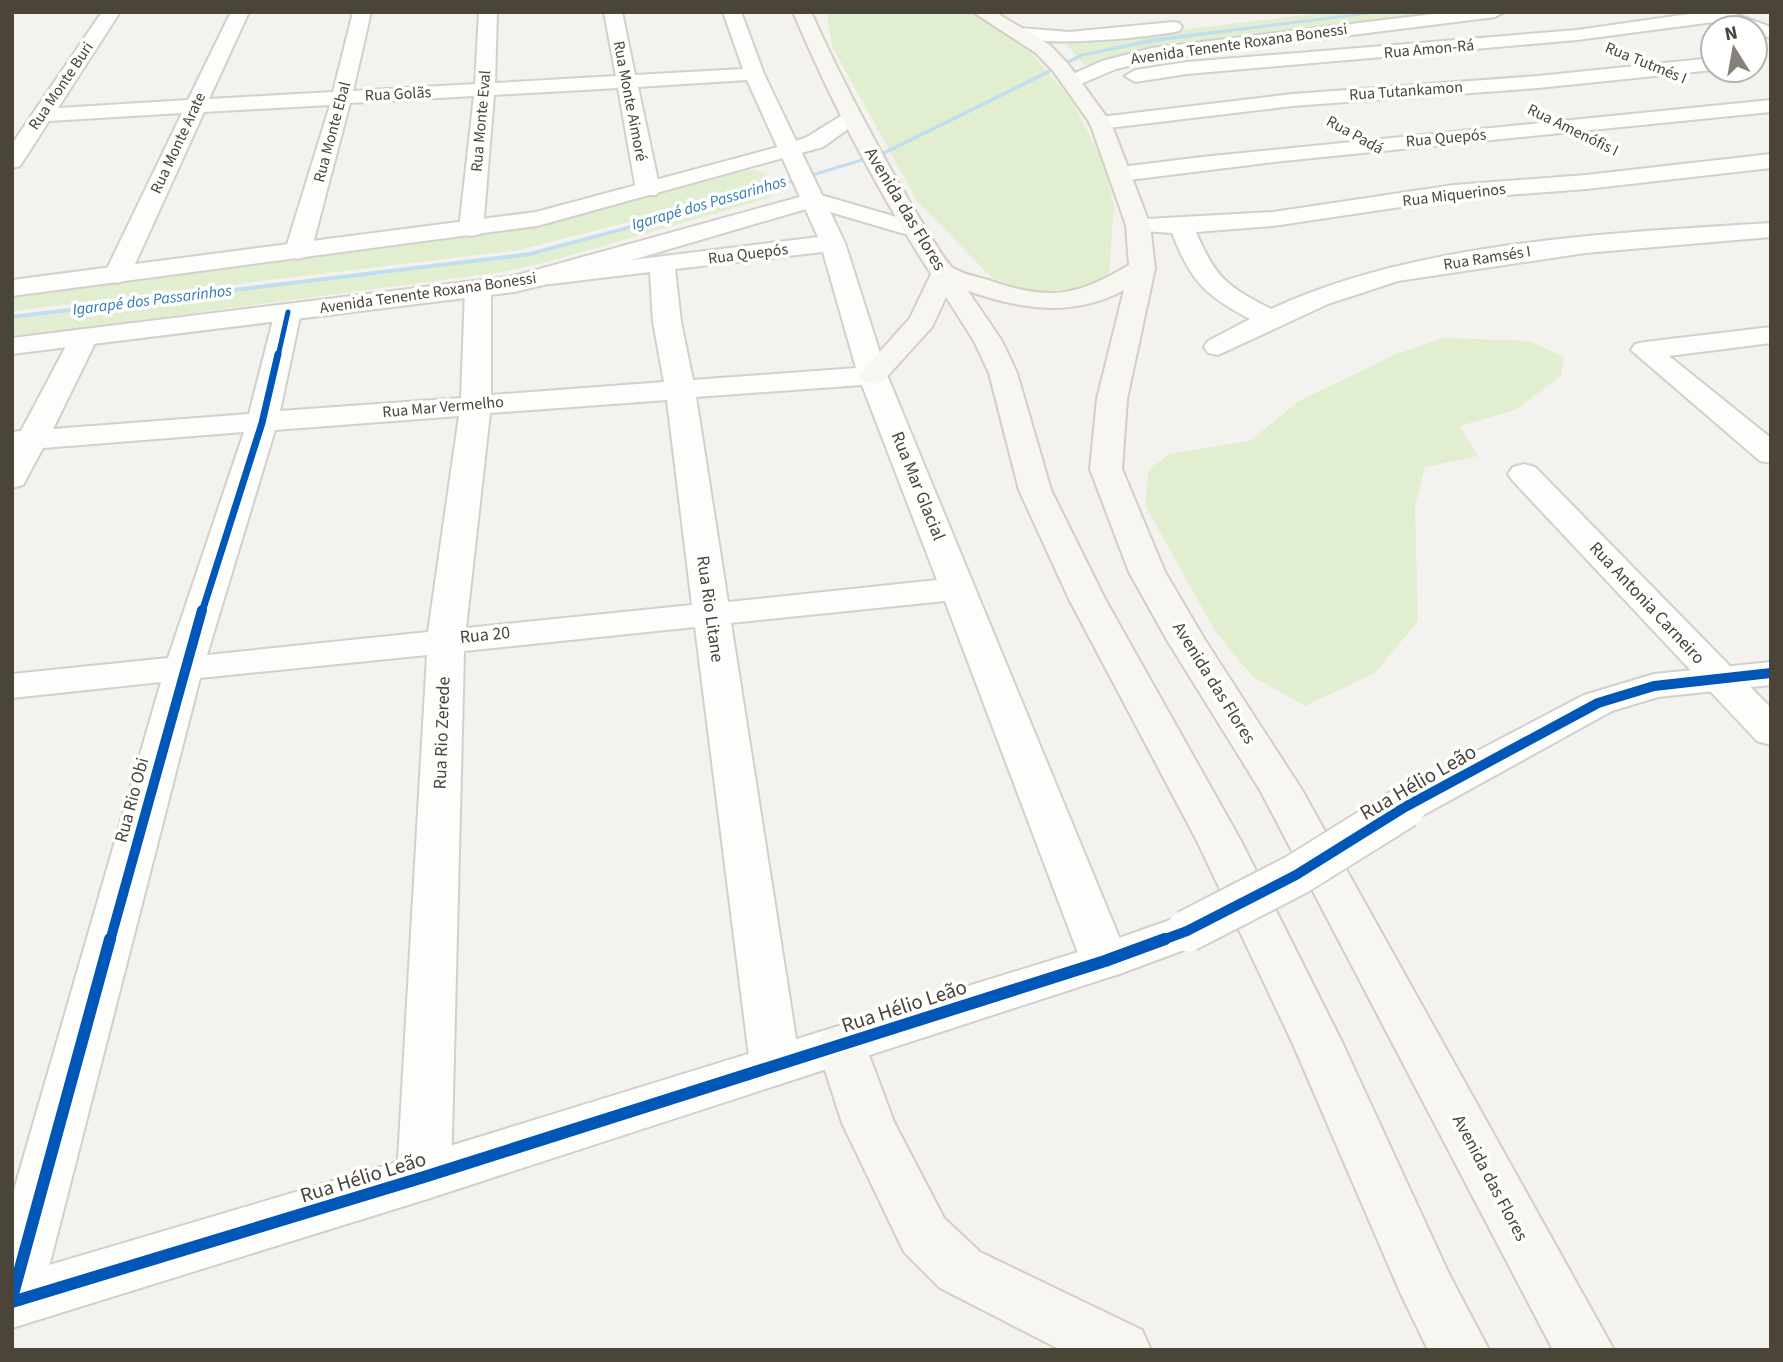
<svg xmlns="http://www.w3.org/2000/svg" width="1783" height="1362" font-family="'Source Sans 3',sans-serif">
  <rect width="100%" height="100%" fill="#f4f2ee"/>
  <!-- green -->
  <g fill="#e1eecf">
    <polygon points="827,12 974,12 1006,32 1031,53 1073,102 1103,162 1114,205 1109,275 1086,287 1048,291 1022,289 992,278 917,201 832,46"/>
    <polygon points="1329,12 1468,12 1141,52 1085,65 1066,44"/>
    <polygon points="752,170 765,173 775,192 769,198 547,262 502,272 12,337 12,319 540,254 769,186 519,250 12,311 12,295 524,227 732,172"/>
    <polygon points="1443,338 1530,341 1564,357 1561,376 1515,410 1460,426 1478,456 1425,467 1415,505 1418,621 1375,673 1305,706 1252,676 1215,631 1145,505 1149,470 1169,454 1250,441 1299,401 1394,355"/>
  </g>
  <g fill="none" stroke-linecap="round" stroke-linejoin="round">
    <!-- stream -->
    <polygon fill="#c0ddf1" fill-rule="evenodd" points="1370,12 1386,12 1155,42 1084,56 884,155 725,203 530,256 12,319 12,315 530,252 721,201 880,153 1080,54 1155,38"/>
    <defs>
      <g id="minor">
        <path d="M 102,12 L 120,12 L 58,108 L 188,100 L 231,12 L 249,12 L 209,99 L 333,92 L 353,12 L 371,12 L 353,91 L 475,84 L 479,12 L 497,12 L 495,83 L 616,76 L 604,12 L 622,12 L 635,75 L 743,69 L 723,12 L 741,12 L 764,74 L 845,243 L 887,375 L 1129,961 L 1122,973 L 1105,978 L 1088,973 L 1081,961 L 945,601 L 731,623 L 800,1064 L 793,1078 L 775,1084 L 757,1078 L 750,1064 L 695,627 L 464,651 L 451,1177 L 443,1193 L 424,1200 L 405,1193 L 397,1177 L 427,655 L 200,678 L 41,1298 L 32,1316 L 12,1324 L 12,1197 L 161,682 L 12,698 L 12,674 L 168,658 L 244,432 L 43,448 L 23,485 L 12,488 L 12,432 L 21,431 L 74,331 L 84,329 L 94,331 L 98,337 L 53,429 L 249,414 L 275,312 L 278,306 L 288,304 L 298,306 L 301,312 L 280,411 L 461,398 L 465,290 L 469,284 L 478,282 L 487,284 L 491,290 L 491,395 L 664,382 L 653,322 L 650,272 L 551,284 L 542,281 L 538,276 L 542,271 L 818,237 L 747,80 L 638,87 L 660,190 L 656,195 L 640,195 L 636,190 L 618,88 L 494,95 L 483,229 L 480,234 L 471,236 L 462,234 L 459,229 L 474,96 L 350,103 L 311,251 L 307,256 L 298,259 L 289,256 L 285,251 L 330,105 L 204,112 L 130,275 L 126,280 L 117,283 L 108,280 L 104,275 L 182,113 L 49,121 L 20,166 L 12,168 L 12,144 ZM 823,252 L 856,368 L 693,380 L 681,322 L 675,269 ZM 862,385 L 937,580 L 728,602 L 696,397 ZM 667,400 L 692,605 L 466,628 L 490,413 ZM 459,416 L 428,632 L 207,655 L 275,430 Z"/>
        <polygon points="1703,12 1729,12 1771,27 1771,38 1755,33 1755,28 1740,28 1721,21 1577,40 1187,74 1135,82 1125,76 1135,70 1187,62 1577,30"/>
        <polygon points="1713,58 1713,70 1538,88 1292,106 1100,129 1093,127 1089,123 1093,119 1100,117 1292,94 1538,76"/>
        <polygon points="1771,100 1771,112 1283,161 1121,181 1113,179 1110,174 1113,169 1121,167 1202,157"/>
        <path d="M 1771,154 L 1771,168 L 1586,189 L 1454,199 L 1273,226 L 1196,232 C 1216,279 1227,286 1271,309 C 1417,241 1612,233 1771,223 L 1771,237 L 1585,253 L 1398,281 L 1328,304 L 1218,355 L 1208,353 L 1204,347 L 1208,341 L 1250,319 C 1204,295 1191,281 1172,233 L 1129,230 L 1126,225 L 1129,220 L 1273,212 L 1454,185 L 1586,175 Z"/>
        <polygon points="1771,327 1771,343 1669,356 1771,438 1771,463 1760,461 1631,350 1635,344 1645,342"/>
        <polygon points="1524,464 1535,467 1771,708 1771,745 1757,741 1513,481 1508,474 1513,467"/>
      </g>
      <g id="tertiary">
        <polygon points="1450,12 1504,12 1495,17 1152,60 1116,69 1071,88 1064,86 1061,82 1064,78 1102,61 1152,48"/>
        <path d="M 1173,22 L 1179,23 L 1182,27 L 1179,31 C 1155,37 1025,50 1011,33 L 1020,28 L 1069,32 Z"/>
        <polygon points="851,112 858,114 861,118 858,122 823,147 537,226 12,296 12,280 536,212 782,146 807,137 844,114"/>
        <polygon points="814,193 924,225 927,230 924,235 915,237 813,207 560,281 514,292 12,354 12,338 514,276"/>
        <polygon points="1771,662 1771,685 1658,697 1612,711 1420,817 1405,821 1390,817 1384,807 1390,797 1584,695 1654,674"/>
        <polygon points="1187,914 1203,919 1210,931 1203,943 1122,973 424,1200 12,1328 12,1276 424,1154 1088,949"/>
      </g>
      <g id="secondary">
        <path d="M 793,12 L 811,12 C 844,85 881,155 923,224 C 930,234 944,261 953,268 C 962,274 978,277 988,280 C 1048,301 1076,297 1129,265 L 1126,225 L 1090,123 L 1054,72 L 1036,53 L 973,12 L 995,12 L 1050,45 L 1068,64 L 1111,123 L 1150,225 L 1155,268 L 1127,399 L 1122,469 L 1165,572 L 1205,640 L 1302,790 L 1614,1350 L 1553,1350 L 1260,790 L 1167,640 L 1129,572 L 1090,469 L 1097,399 L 1124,290 C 1073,318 1020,309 968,291 L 1002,341 L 1017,373 L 1051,490 L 1105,599 L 1241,841 L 1342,1042 L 1449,1274 L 1489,1350 L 1428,1350 L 1400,1292 L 1292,1042 L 1197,841 L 1069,599 L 1019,490 L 989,373 L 974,341 L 946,297 L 932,327 L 883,381 L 873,384 L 863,381 L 859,375 L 910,318 L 931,274 C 877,190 832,104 793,12 Z"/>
        <polygon points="842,1026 860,1031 894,1122 944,1218 980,1252 1142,1330 1151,1350 1061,1350 940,1288 904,1252 842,1123 817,1045 824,1031"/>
      </g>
    </defs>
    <!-- minor casing -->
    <use href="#minor" stroke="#d2d0cb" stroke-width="4"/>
    <!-- tertiary casing -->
    <use href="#tertiary" stroke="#d2d0cb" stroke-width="4"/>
    <!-- secondary casing -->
    <use href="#secondary" stroke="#d3cfc5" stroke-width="4"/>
    <!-- minor -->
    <use href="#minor" fill="#fdfdfc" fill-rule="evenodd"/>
    <!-- tertiary -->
    <use href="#tertiary" fill="#fdfdfc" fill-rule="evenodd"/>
    <!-- secondary -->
    <use href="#secondary" fill="#f7f6f1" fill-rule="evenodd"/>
    <defs>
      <polyline id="tertiary-bridge" points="1187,931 1296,875 1405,807"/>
    </defs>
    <!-- tertiary-bridge casing -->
    <use href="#tertiary-bridge" stroke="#d2d0cb" stroke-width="45" stroke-linecap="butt"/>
    <!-- tertiary-bridge -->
    <use href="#tertiary-bridge" stroke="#fdfdfc" stroke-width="41"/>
    <defs>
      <polyline id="cycleway-far3" points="278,356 288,312"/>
      <polyline id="cycleway-far2" points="202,612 262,423 278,354"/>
      <g id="cycleway-far1">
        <polyline points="110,941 202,610"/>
        <polyline points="1160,941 1187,931 1296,875 1405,807 1598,703 1654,686 1771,673"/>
      </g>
      <g id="cycleway">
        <polyline points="12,1298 110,939"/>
        <polyline points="12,1302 424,1177 1105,961 1165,939"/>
      </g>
    </defs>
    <!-- cycleway-far3 casing -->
    <use href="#cycleway-far3" stroke="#fff" stroke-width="8"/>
    <!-- cycleway-far2 casing -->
    <use href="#cycleway-far2" stroke="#fff" stroke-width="10"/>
    <!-- cycleway-far1 casing -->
    <use href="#cycleway-far1" stroke="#fff" stroke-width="14"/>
    <!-- cycleway casing -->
    <use href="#cycleway" stroke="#fff" stroke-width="17"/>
    <!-- cycleway-far3 -->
    <use href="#cycleway-far3" stroke="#0057b8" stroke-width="5"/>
    <!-- cycleway-far2 -->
    <use href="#cycleway-far2" stroke="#0057b8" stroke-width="7"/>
    <!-- cycleway-far1 -->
    <use href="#cycleway-far1" stroke="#0057b8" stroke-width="10"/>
    <!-- cycleway -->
    <use href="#cycleway" stroke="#0057b8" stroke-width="12"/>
  </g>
  <g text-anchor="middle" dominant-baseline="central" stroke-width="7" stroke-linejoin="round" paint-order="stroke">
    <!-- far-street labels -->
    <g font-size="16" fill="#4b4439" stroke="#fff">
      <text transform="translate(1239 44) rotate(-8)">Avenida Tenente Roxana Bonessi</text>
      <text transform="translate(1429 49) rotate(-5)">Rua Amon-Rá</text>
      <text transform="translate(1646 63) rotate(22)">Rua Tutmés I</text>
      <text transform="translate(61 86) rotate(-56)">Rua Monte Buri</text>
      <text transform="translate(1406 91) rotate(-4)">Rua Tutankamon</text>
      <text transform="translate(398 94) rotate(-3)">Rua Golãs</text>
      <text transform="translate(630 101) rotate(79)">Rua Monte Aimoré</text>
      <text transform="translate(481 121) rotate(-85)">Rua Monte Eval</text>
      <text transform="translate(1573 130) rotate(26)">Rua Amenófis I</text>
      <text transform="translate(332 132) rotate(-75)">Rua Monte Ebal</text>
      <text transform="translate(1355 135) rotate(29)">Rua Padá</text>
      <text transform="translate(1446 138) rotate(-5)">Rua Quepós</text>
      <text transform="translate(178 143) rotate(-65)">Rua Monte Arate</text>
      <text transform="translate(1454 195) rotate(-7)">Rua Miquerinos</text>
      <text transform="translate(748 254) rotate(-7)">Rua Quepós</text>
      <text transform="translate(1487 258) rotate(-9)">Rua Ramsés I</text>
      <text transform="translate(428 293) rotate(-8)">Avenida Tenente Roxana Bonessi</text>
      <text transform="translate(443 407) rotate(-5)">Rua Mar Vermelho</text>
    </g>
    <!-- far-water labels -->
    <g font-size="16" font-style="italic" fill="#2e7ab2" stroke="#fff">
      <text transform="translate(709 203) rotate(-16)">Igarapé dos Passarinhos</text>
      <text transform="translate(152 300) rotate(-7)">Igarapé dos Passarinhos</text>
    </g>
    <!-- street labels -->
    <g font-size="18" fill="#4b4439" stroke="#fff">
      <text transform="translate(905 209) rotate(59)">Avenida das Flores</text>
      <text transform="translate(918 486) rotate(68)">Rua Mar Glacial</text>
      <text transform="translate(1647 603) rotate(47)">Rua Antonia Carneiro</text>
      <text transform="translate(710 609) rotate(82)">Rua Rio Litane</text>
      <text transform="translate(485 635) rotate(-6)">Rua 20</text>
      <text transform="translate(1214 683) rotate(58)">Avenida das Flores</text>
      <text transform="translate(442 733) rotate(-88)">Rua Rio Zerede</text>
      <text transform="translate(132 800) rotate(-75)">Rua Rio Obi</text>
      <text transform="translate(1490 1178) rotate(62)">Avenida das Flores</text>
    </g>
    <!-- near-street labels -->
    <g font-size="21" fill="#4b4439" stroke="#fff">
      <text transform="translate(1418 782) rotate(-30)">Rua Hélio Leão</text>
      <text transform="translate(904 1006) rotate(-18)">Rua Hélio Leão</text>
      <text transform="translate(363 1177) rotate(-17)">Rua Hélio Leão</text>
    </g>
  </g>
  <!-- border -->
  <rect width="1783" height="1362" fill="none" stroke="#4b4439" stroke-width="28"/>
  <!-- north arrow -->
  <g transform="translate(1734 49) rotate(349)"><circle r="33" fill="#ffffff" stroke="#b7b4b0" stroke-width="2"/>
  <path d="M0-5L12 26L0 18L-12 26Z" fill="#868178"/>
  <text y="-10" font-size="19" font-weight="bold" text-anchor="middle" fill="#4b4439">N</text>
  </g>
</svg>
